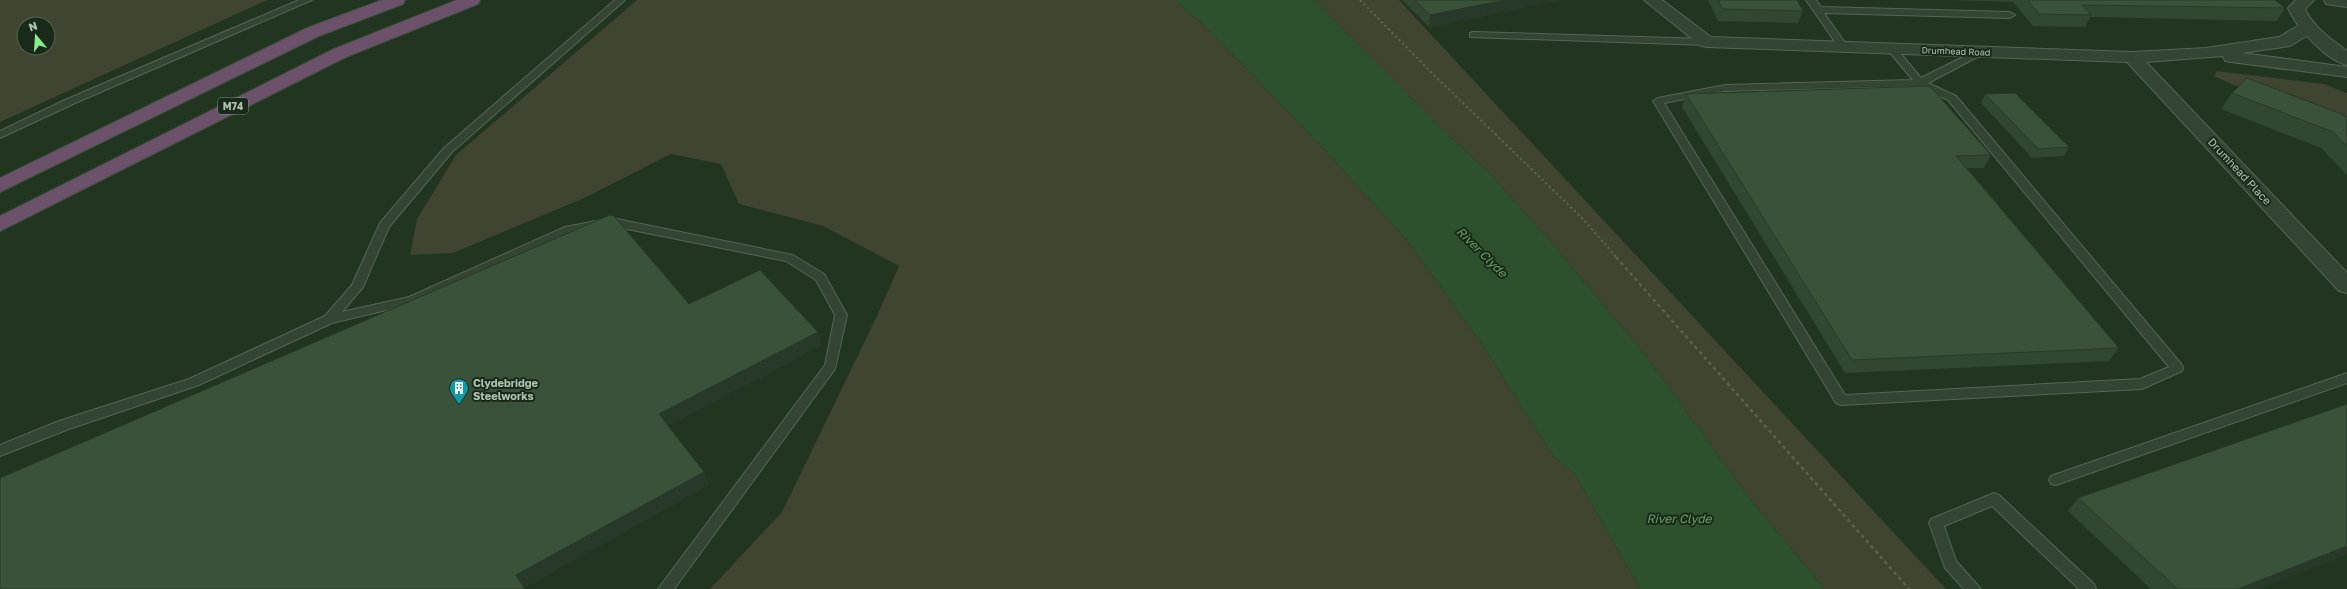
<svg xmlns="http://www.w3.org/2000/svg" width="2347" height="589" font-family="'Golos Text',sans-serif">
  <rect width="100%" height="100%" fill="#213521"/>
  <!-- green -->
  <g fill="#3f4531" fill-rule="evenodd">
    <path d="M 0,0 L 267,0 L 0,122 ZM 24,24 L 48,24 L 48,48 L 24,48 Z"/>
    <polygon points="637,0 1175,0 1212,33 1321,146 1410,244 1483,346 1553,456 1575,474 1640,589 710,589 782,512 877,316 899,266 823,226 739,204 721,164 671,154 584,198 453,253 410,255 417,219 456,155"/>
    <polygon points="1314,0 1399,0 1946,589 1825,589 1749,498 1646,356 1550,241 1490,174 1445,132"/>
    <polygon points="2217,71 2324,84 2347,93 2347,125 2254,94 2214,76"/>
  </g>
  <!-- water -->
  <polygon fill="#2d502d" points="1175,0 1314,0 1445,132 1490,174 1550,241 1646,356 1749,498 1825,589 1640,589 1575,474 1553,456 1483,346 1410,244 1321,146 1212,33"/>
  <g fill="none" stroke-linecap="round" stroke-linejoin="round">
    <defs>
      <g id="service">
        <polygon points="299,0 312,0 73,104 0,138 0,131 65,100"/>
        <polygon points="615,0 625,0 452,152 389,227 363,287 342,312 409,297 565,227 612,218 793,255 824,274 847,315 835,369 674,589 658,589 825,365 835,315 816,280 786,261 612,226 572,233 416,303 332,323 199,385 69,429 0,456 0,445 59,421 189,379 325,316 352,285 380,223 444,148"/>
        <polygon points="1806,0 1816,0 1821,7 2010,12 2015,15 2010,18 1824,13 1848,47 1843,50 1840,49"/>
        <polygon points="1473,32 1707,39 1712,42 1707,45 1470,37 1470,33"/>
        <path d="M 1892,46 L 1895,47 L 1921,78 L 1977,50 L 1983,50 L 1983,54 L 1928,83 L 1956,96 L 2182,365 L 2183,368 L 2182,371 L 2142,389 L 1841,405 L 1836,403 L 1653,101 L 1658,98 L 1725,85 L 1913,80 L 1887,49 ZM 1918,86 L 1948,100 L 2169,367 L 2140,379 L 1845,395 L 1664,103 L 1725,91 Z"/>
        <polygon points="2347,373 2347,383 2056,485 2051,484 2049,480 2051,476"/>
        <polygon points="1994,493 1999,495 2094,584 2096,589 2079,589 1992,506 1944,526 1956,561 1981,589 1964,589 1945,568 1929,523 1931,519"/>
      </g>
      <polygon id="minor" points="1644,0 1662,0 1711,37 2132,52 2206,48 2279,37 2301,24 2313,24 2316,28 2313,32 2290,46 2242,53 2347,67 2347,77 2231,62 2225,61 2223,56 2146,62 2347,273 2347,293 2339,291 2127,62 1707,47 1701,46"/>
      <g id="tertiary">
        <path d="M 2296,0 L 2314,0 L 2305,9 C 2314,28 2331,39 2347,51 L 2347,65 C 2325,60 2297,28 2288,8 Z"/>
        <polygon points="2324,0 2347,0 2347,7 2326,4"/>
      </g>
      <g id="motorway">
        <polygon points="382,0 405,0 403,4 319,36 0,192 0,178 307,28"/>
        <polygon points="457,0 480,0 478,4 346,57 0,231 0,216 334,49"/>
      </g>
    </defs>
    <!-- service casing -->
    <use href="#service" stroke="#565" stroke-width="2"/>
    <!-- minor casing -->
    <use href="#minor" stroke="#565" stroke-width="2"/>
    <!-- tertiary casing -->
    <use href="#tertiary" stroke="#565" stroke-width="2"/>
    <!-- motorway casing -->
    <use href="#motorway" stroke="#3f503f" stroke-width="2"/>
    <!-- path-far1 -->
    <polyline stroke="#586350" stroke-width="2" stroke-dasharray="2.5 2.5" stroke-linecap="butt" points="1360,0 1434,75 1584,220 1617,258"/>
    <!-- path -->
    <polyline stroke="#586350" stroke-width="2.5" stroke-dasharray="3.5 3.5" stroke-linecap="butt" points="1616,257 1909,589"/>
    <!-- service -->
    <use href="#service" fill="#344534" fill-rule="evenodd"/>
    <!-- minor -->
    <use href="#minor" fill="#344534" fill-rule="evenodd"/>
    <!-- tertiary -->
    <use href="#tertiary" fill="#344534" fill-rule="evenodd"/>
    <!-- motorway -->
    <use href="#motorway" fill="#6b526a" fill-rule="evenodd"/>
  </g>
  <!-- wall -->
  <g fill="#324732">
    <polygon points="1402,0 1561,0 1429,27"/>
    <polygon points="1708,0 1797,0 1803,11 1798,23 1718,21"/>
    <polygon points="1946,0 2275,0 2285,8 2277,21 2090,17 2085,27 2033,26 2013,2"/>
    <polygon points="2232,93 2347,117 2347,175 2321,148 2221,109"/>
    <polygon points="1686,94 1991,155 1984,168 1967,168 2119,348 2109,361 1845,373 1682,107"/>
    <polygon points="1985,94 2069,147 2064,156 2032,158 1981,103"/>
    <polygon points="2078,498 2347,554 2258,589 2151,589 2068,511"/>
  </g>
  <!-- shaded-wall -->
  <g fill="#293929">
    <polygon points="1505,0 1561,0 1429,27 1430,15"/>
    <polygon points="818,332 822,345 665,428 659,414"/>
    <polygon points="704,472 709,485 524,588 516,575"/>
    <polygon points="2347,546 2347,554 2258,589 2238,589"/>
  </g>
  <!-- building -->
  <g fill="#3a523a" stroke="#293929">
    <polygon points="1415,0 1505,0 1430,15"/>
    <polygon points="1718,0 1797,0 1803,11 1723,9"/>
    <polygon points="2028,0 2275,0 2285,8 2082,5 2091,15 2039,14"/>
    <polygon points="2247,78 2339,113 2347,117 2347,146 2333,132 2232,93"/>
    <polygon points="1930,86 1991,155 1956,156 2119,348 1852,360 1686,94"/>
    <polygon points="2015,93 2069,147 2038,149 1985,94"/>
    <polygon points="610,215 614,216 689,304 760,270 818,332 659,414 704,472 516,575 525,589 0,589 0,478"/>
    <polygon points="2347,404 2347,546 2238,589 2178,589 2078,498"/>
  </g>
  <!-- icons -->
  <defs>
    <symbol id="building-pin" viewBox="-11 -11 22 30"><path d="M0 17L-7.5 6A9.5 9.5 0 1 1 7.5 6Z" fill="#0f9aa8" stroke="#1a2a1a"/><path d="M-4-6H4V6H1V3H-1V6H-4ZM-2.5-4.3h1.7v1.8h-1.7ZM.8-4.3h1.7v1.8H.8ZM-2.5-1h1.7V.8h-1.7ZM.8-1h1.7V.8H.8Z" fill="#fff"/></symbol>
  </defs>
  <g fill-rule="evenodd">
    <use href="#building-pin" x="448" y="377" width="22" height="30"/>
  </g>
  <g text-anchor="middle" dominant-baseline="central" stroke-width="4" stroke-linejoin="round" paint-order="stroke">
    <!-- far-street labels -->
    <g font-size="9" fill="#aec2af" stroke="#1a2a1a">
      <text transform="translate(1956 51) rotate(2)">Drumhead Road</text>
    </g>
    <!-- shield labels -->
    <rect fill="#1a2a1a" stroke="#829482" stroke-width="1" x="218" y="98" width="30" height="16" rx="3"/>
    <g font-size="10" font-weight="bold" fill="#aec2af">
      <text x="233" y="106">M74</text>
    </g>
    <!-- street labels -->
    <g font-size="11" fill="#aec2af" stroke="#1a2a1a">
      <text transform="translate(2240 171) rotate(47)">Drumhead Place</text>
    </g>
    <!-- poi labels -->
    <g font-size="11" font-weight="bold" fill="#aec2af" stroke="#1a2a1a" text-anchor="start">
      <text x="473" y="382">Clydebridge<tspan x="473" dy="13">Steelworks</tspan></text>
    </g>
    <!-- water labels -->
    <g font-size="12" font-style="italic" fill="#699f69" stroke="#1a2a1a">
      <text transform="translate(1482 252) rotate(45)">River Clyde</text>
      <text x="1679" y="518">River Clyde</text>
    </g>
  </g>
  <!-- north arrow -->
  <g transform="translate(36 36) rotate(342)"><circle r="19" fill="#1a2a1a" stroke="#556756"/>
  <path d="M0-3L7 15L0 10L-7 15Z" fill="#86ef8b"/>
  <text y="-6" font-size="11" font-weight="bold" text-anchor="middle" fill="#aec2af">N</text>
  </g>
</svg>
